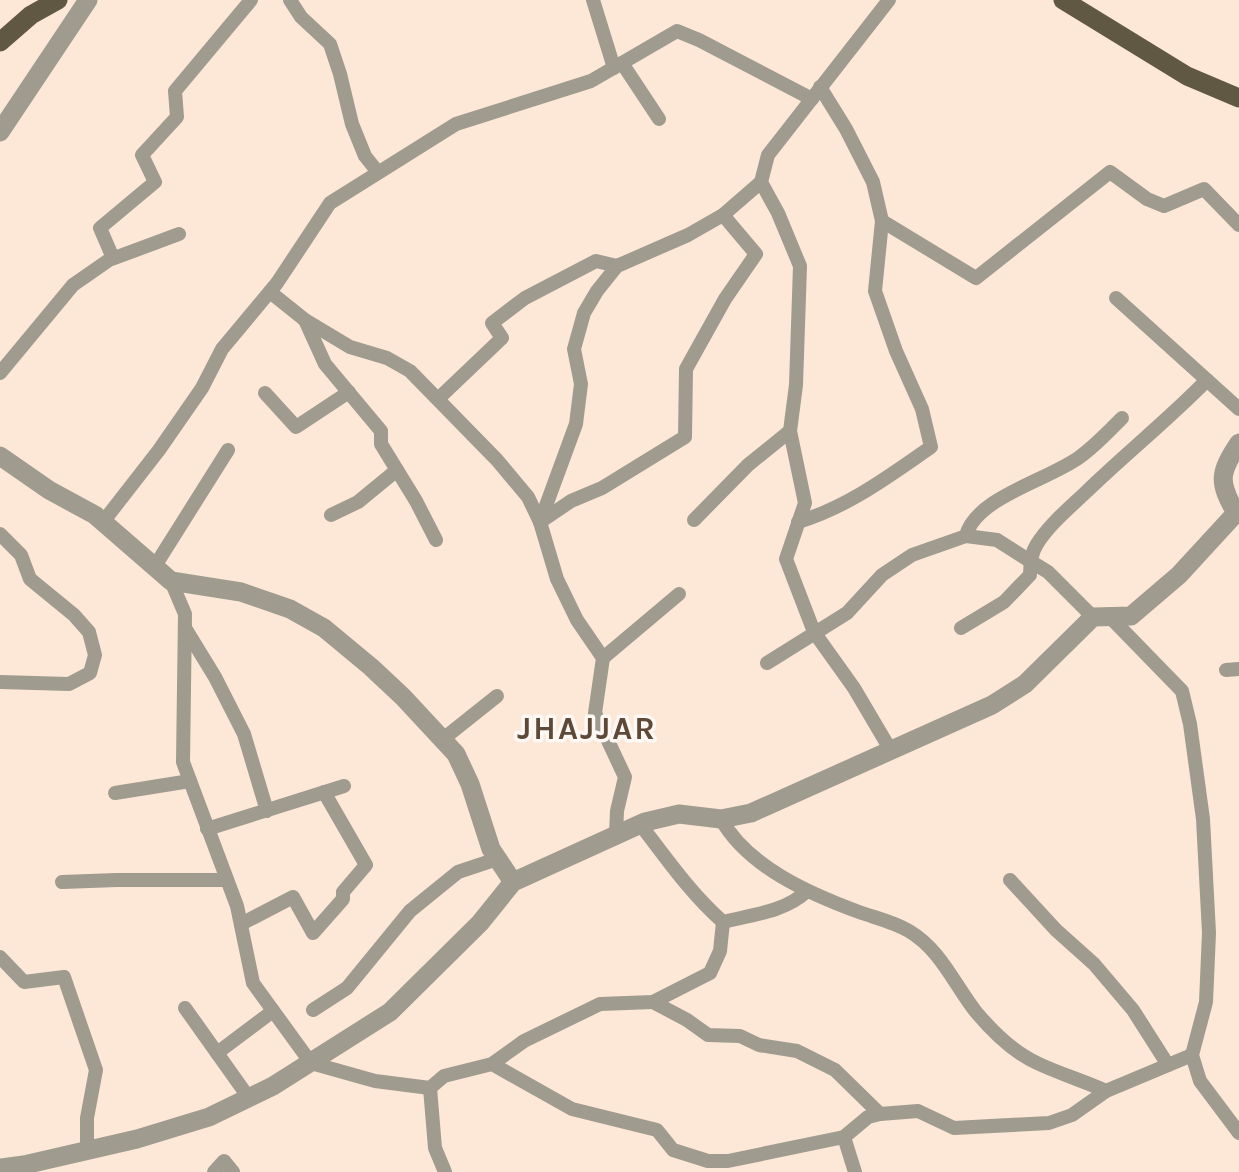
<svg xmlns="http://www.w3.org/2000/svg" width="1239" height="1172" font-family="Karla,sans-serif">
  <rect width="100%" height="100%" fill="#fde7d7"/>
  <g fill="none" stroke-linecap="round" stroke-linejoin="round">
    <!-- minor -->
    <g stroke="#9f9b8f" stroke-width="14">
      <polyline points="290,0 301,17 330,44 340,74 352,124 365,156 377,171"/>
      <polyline points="593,0 614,68"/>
      <polyline points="889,0 768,155 761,182 778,213 800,266 796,385 790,431 805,503 786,559 814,632 854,688 890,749"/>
      <polyline points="622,63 659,119"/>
      <polyline points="882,221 976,278 1110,172 1147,199 1164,206 1204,189 1239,225"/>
      <polyline points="113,258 100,228 155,182 142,155 177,117 175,91 251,0"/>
      <polyline points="270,292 305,320 350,347 387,358 410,371 497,460 528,497 540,522 557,579 577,620 603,658 595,713 625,777 617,811 616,835"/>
      <polyline points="1116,298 1239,409"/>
      <polyline points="305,320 325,364 381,431 381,444 416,501 436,540"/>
      <polyline points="0,373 73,285 109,260 179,234"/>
      <polyline points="265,393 296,427 349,392"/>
      <polyline points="438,399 502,338 492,323 525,298 596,261 617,266"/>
      <polyline points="331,515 358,502 397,470"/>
      <polyline points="694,520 748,465 790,431"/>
      <polyline points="103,522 159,450 202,388 222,349 277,283 330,203 456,124 591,81 677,31 699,40 812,99"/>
      <polyline points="540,522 576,424 581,384 574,349 584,313 597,291 617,266 688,235 723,215 761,182"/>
      <polyline points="540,522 571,501 602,488 685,437 686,369 725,299 756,254 723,215"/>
      <path d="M 798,522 C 848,507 889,476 931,447 L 922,409 L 896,351 L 875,291 L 882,221 L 873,182 L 846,129 L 820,87"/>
      <polyline points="0,534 21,555 30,579 74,615 89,632 95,655 90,673 69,684 0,682"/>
      <path d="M 966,536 C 975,497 1052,479 1081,456 C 1096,445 1109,431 1122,418"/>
      <polyline points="155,566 228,450"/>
      <polyline points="171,581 185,614 183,762 237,906 253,983 311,1063 375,1081 430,1088 444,1076 492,1064 524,1041 600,1004 653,1002 710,973 720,951 723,922"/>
      <polyline points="1110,617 1182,691 1190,724 1203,819 1209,933 1206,1002 1192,1055 1200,1081 1239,1133"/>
      <polyline points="185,628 215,677 244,734 267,811"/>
      <path d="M 961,628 L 1004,602 L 1030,575 C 1030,564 1031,553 1037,544 C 1049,525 1068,509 1085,493 C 1125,454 1168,420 1207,380"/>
      <polyline points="603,658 679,594"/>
      <polyline points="767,663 847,613 882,575 912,555 966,536 997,540 1030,561 1048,572 1093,617"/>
      <polyline points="1226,670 1239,669"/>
      <polyline points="443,739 497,696"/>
      <polyline points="115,793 190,781"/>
      <path d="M 721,819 C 748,867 810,894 859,912 C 876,918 894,922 909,931 C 941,950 954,984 976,1012 C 992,1031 1015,1053 1037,1063 C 1060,1074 1084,1081 1106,1091"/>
      <path d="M 640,824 C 666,858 691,894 723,922 C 751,915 785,912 807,891"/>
      <polyline points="207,829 344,786"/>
      <polyline points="1010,880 1056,930 1094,964 1133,1010 1168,1065"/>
      <polyline points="62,882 117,880 227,880"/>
      <polyline points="241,924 293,897 313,933 343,899 343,892 366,865 324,792"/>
      <polyline points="0,957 24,982 64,977 96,1070 87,1118 87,1151"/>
      <polyline points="653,1002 687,1020 708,1035 740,1036 759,1045 797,1051 835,1070 880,1114"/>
      <polyline points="185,1008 249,1098"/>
      <polyline points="313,1010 347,988 410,911 458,872 497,859"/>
      <polyline points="217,1053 273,1011"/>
      <polyline points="492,1064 572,1109 657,1130 673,1150 708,1161 728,1161 844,1137 868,1117 880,1114 918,1111 954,1128 1049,1123 1072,1115 1106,1091 1192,1055"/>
      <polyline points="430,1088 435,1148 445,1172"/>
      <polyline points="844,1137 855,1172"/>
      <polyline points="214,1172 224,1161 233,1172"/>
    </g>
    <!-- tertiary -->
    <g stroke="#9f9b8f" stroke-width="19">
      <polyline points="0,132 88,0"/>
      <polyline points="0,456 49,490 95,515 171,581 241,592 290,609 324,628 371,667 403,697 456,754 470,784 491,849 513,882"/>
      <path d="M 0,1168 L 24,1165 L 137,1139 L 209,1117 L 273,1086 L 390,1012 L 480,923 L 513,882 L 645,822 L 679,814 L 721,819 L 751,813 L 992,705 L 1025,684 L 1093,617 L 1131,616 L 1179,575 L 1236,513 C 1218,482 1219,473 1239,443"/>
    </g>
    <!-- primary -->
    <g stroke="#615843" stroke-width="19">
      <polyline points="1063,0 1187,76 1239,98"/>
      <polyline points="0,42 31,15 58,0"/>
    </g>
  </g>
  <g text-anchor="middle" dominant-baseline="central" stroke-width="7" stroke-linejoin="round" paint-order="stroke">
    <!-- district labels -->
    <g font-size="32" font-weight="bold" letter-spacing="2" fill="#5e4837" stroke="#fdf8f4">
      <text x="587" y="728">JHAJJAR</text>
    </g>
  </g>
</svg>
